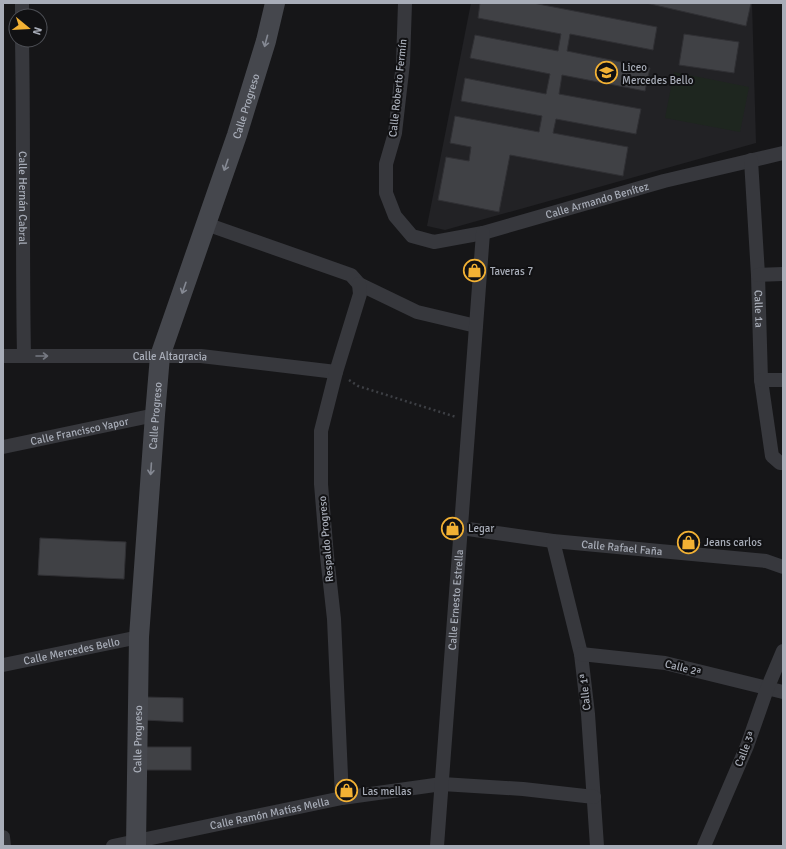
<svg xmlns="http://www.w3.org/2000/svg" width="786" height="849" font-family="Signika,sans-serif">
  <rect width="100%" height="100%" fill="#161618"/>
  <!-- built -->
  <polygon fill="#222225" points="471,3 752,3 756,143 445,230 427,226"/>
  <!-- green -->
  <polygon fill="#1e261f" points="674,72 749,87 740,132 665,118"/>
  <!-- building -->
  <g fill="#404145" stroke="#303034">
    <polygon points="480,3 533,3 657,27 653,50 570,34 567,51 650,68 645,91 562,75 559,94 641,109 636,134 556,119 553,133 628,147 623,176 510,155 499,212 438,200 446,157 469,161 471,147 450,143 455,116 539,132 542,116 461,101 465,78 546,94 550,74 470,58 475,35 558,51 561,34 478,18"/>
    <polygon points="646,3 751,3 746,26"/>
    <polygon points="684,34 739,42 734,73 679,65"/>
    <polygon points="40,538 126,542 124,579 38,575"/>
    <polygon points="145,697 183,698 183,722 144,720"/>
    <rect x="146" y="747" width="45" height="23"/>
  </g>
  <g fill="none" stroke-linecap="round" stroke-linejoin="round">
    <!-- path -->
    <polyline stroke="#3d3f44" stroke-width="2.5" stroke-dasharray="2 3" stroke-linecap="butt" points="349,380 358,386 456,417"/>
    <!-- street -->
    <g stroke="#37383d" stroke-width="14">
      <polyline points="22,3 22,16"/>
      <path id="s1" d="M 405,3 L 403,63 L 395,133 L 386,164 L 386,193 L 395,216 L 412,236 L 434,242 L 483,233 L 664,181 L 783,153"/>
      <path id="s2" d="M 22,40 C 24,145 22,251 24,356"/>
      <path id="s3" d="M 751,160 L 758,275 L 761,380 L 772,456 L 780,463 L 783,463"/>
      <polyline points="206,224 351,275 359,284 417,312 476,326"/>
      <polyline points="758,275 783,274"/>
      <path id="s4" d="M 3,356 L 201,356 L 336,372"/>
      <polyline points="761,380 783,380"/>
      <path id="s5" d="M 3,447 L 155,415"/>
      <path id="s6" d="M 461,528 L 553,541 L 766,561 L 783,567"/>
      <polyline points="553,541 581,654 588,714 597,846"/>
      <polyline points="581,654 665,663 783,692"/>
      <path id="s7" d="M 3,665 L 139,637"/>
      <polyline points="342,798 334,619 327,556 321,484 321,431 336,372 360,294 359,284"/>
      <polyline points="3,837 4,846"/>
      <path id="s8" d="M 113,846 L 342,798 L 442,784 L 523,789 L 594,797"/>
      <path id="s9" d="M 437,846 L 483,233"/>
      <polyline points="704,846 747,746 767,689 783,651"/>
    </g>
    <!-- secondary -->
    <path stroke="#45474d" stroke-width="20" id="s10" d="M 136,846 L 139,637 L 155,415 L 160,356 L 237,135 L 266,41 L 275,3"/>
  </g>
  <!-- one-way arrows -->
  <defs><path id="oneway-shaft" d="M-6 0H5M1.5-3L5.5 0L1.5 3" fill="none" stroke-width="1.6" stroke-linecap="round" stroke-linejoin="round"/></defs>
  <g stroke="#858993">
    <use href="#oneway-shaft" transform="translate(266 41) rotate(105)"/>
    <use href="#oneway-shaft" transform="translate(226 165) rotate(109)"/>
    <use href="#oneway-shaft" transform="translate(184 288) rotate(109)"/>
    <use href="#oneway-shaft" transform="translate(151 469) rotate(94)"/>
  </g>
  <use stroke="#757881" href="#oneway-shaft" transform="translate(42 356)"/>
  <!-- icons -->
  <defs>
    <symbol id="school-ring" viewBox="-11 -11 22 22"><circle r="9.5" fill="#111113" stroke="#f2b134" stroke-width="1.5"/><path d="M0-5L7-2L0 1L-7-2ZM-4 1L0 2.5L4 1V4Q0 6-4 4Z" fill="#f2b134"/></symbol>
    <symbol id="shop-ring" viewBox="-11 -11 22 22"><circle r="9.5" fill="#111113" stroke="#f2b134" stroke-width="1.5"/><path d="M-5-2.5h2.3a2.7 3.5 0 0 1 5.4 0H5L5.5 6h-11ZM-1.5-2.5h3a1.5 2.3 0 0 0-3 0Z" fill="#f2b134"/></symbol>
  </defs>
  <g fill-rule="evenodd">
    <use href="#school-ring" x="594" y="60" width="25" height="25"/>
    <use href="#shop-ring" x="462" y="258" width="25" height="25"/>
    <use href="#shop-ring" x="440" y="516" width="25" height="25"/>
    <use href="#shop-ring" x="676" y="530" width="25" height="25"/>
    <use href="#shop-ring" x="334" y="778" width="25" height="25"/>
  </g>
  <g text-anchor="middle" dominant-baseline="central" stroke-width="4" stroke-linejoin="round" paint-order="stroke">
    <!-- poi labels -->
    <g font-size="11" fill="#a8adb8" stroke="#111113" text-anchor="start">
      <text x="622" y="67">Liceo<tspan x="622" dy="13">Mercedes Bello</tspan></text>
      <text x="490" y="271">Taveras 7</text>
      <text x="468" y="528">Legar</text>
      <text x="704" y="542">Jeans carlos</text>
      <text x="362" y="791">Las mellas</text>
    </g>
    <!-- street labels -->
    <g font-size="11" fill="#a8adb8" stroke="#111113">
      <text transform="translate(398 88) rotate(-84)">Calle Roberto Fermín</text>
      <text stroke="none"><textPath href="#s10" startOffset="755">Calle Progreso</textPath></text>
      <text stroke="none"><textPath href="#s2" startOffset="158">Calle Hernán Cabral</textPath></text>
      <text stroke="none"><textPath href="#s1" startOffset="434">Calle Armando Benítez</textPath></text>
      <text stroke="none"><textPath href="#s3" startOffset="149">Calle 1a</textPath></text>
      <text stroke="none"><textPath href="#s4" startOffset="167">Calle Altagracia</textPath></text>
      <text stroke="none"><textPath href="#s10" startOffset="431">Calle Progreso</textPath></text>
      <text stroke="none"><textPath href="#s5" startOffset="78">Calle Francisco Yapor</textPath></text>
      <text transform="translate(326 539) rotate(-95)">Respaldo Progreso</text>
      <text stroke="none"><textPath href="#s6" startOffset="162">Calle Rafael Faña</textPath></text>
      <text stroke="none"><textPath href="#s9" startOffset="247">Calle Ernesto Estrella</textPath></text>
      <text stroke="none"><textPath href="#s7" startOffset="70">Calle Mercedes Bello</textPath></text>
      <text transform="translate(683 668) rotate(14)">Calle 2ª</text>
      <text transform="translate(585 692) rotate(-96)">Calle 1ª</text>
      <text stroke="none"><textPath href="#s10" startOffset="107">Calle Progreso</textPath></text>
      <text transform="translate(745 749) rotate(-68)">Calle 3ª</text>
      <text stroke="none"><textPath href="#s8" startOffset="160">Calle Ramón Matías Mella</textPath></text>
    </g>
  </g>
  <!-- border -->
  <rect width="786" height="849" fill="none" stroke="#a8adb8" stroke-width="8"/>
  <!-- north arrow -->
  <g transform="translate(28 28) rotate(108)"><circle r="19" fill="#111113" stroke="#4d4f55"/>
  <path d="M0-3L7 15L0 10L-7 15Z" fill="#f2b134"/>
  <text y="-6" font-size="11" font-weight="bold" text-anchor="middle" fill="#a8adb8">N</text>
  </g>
</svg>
